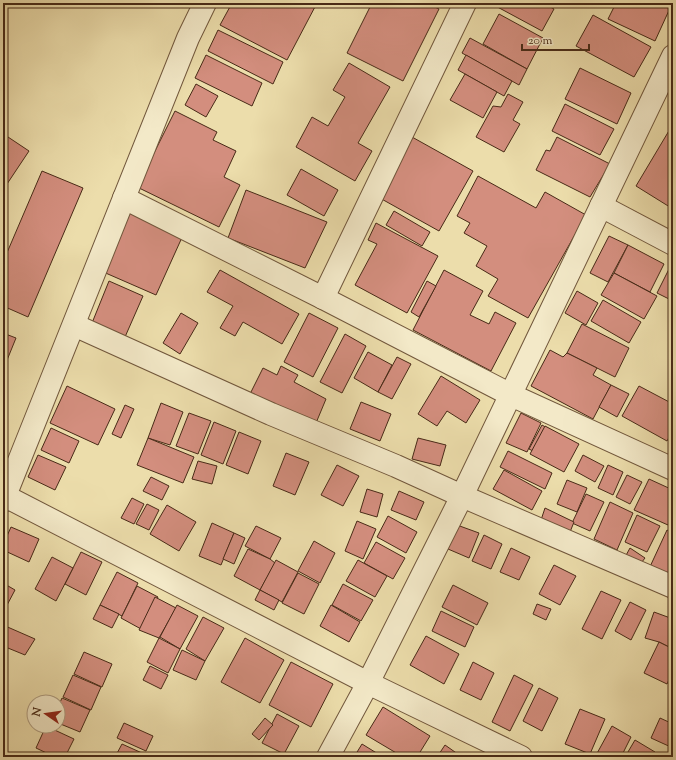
<svg xmlns="http://www.w3.org/2000/svg" width="676" height="760" font-family="'Sorts Mill Goudy',serif">
  <rect width="100%" height="100%" fill="#ecddab"/>
  <filter id="stains"><feTurbulence type="fractalNoise" baseFrequency=".005" numOctaves="4"/><feColorMatrix values="0 0 0 0 .2 0 0 0 0 .09 0 0 0 0 .02 0 0 0 .5 -.17"/></filter>
  <radialGradient id="worn" r=".72"><stop offset=".6" stop-color="#630" stop-opacity="0"/><stop offset="1" stop-color="#630" stop-opacity=".3"/></radialGradient>
  <!-- building -->
  <g fill="#d38e7e" stroke="#482a17">
    <polygon points="232,3 317,3 287,60 220,25"/>
    <polygon points="372,3 432,3 431,5 439,9 403,81 347,53"/>
    <polygon points="490,3 543,3 554,9 542,31"/>
    <polygon points="616,3 664,3 671,6 655,41 608,19"/>
    <polygon points="499,14 543,38 527,69 483,44"/>
    <polygon points="593,15 651,47 634,77 576,46"/>
    <polygon points="218,30 283,62 273,84 208,51"/>
    <polygon points="470,38 527,69 519,85 462,53"/>
    <polygon points="206,55 262,83 252,106 195,78"/>
    <polygon points="466,55 512,81 504,96 458,70"/>
    <polygon points="349,63 390,87 358,143 372,151 355,181 296,147 312,117 328,126 345,97 333,90"/>
    <polygon points="580,68 631,93 617,124 565,99"/>
    <polygon points="465,74 497,92 483,118 450,100"/>
    <polygon points="196,84 218,96 206,117 185,105"/>
    <polygon points="508,94 523,102 513,120 520,124 504,152 476,137 493,106 501,107"/>
    <polygon points="565,104 614,129 600,155 552,131"/>
    <polygon points="175,111 217,132 213,140 236,151 224,177 240,185 219,227 137,187"/>
    <polygon points="673,124 673,209 636,186"/>
    <polygon points="5,135 29,151 3,190 3,138"/>
    <polygon points="412,137 473,171 439,231 378,197"/>
    <polygon points="557,137 610,164 590,197 536,170 546,150 550,151"/>
    <polygon points="301,169 338,190 324,216 287,195"/>
    <polygon points="42,171 83,188 28,317 3,306 3,262"/>
    <polygon points="478,176 536,208 545,192 586,215 528,318 488,296 498,279 476,266 487,246 464,233 470,223 457,216"/>
    <polygon points="246,190 327,222 305,268 228,238"/>
    <polygon points="129,209 184,233 156,295 101,271"/>
    <polygon points="394,211 430,232 422,246 386,225"/>
    <polygon points="376,223 438,256 407,313 355,285 377,244 368,240"/>
    <polygon points="609,236 628,245 608,282 590,273"/>
    <polygon points="628,245 664,264 650,292 614,273"/>
    <polygon points="669,269 673,270 673,301 657,293"/>
    <polygon points="220,270 299,314 282,344 243,322 235,336 220,328 233,306 207,292"/>
    <polygon points="444,270 483,291 470,315 489,324 495,312 516,323 491,371 413,330"/>
    <polygon points="614,273 657,296 644,319 601,295"/>
    <polygon points="109,281 143,296 125,337 92,323"/>
    <polygon points="427,281 436,286 419,317 411,312"/>
    <polygon points="577,291 598,303 586,325 565,313"/>
    <polygon points="603,300 641,322 629,343 591,321"/>
    <polygon points="181,313 198,323 180,354 163,343"/>
    <polygon points="309,313 338,328 313,377 284,362"/>
    <polygon points="582,324 629,348 615,377 567,353"/>
    <polygon points="3,333 16,338 3,370"/>
    <polygon points="345,334 366,346 342,393 320,382"/>
    <polygon points="550,350 563,357 567,353 597,368 593,375 611,385 593,419 531,386"/>
    <polygon points="368,352 392,365 378,392 354,378"/>
    <polygon points="397,357 411,364 392,399 378,392"/>
    <polygon points="281,366 298,375 294,382 326,399 316,423 250,394 263,368 277,375"/>
    <polygon points="441,376 480,400 466,423 447,411 437,426 418,414"/>
    <polygon points="611,385 629,394 617,417 599,407"/>
    <polygon points="67,386 115,409 98,445 50,423"/>
    <polygon points="639,386 673,404 673,430 667,441 622,416"/>
    <polygon points="361,402 391,414 380,441 350,429"/>
    <polygon points="161,403 183,412 170,445 148,438"/>
    <polygon points="125,405 134,409 121,438 112,434"/>
    <polygon points="189,413 211,421 198,454 176,446"/>
    <polygon points="521,413 541,423 527,452 506,443"/>
    <polygon points="214,422 236,431 223,464 201,455"/>
    <polygon points="542,425 574,443 562,466 529,449"/>
    <polygon points="545,426 579,444 564,472 530,454"/>
    <polygon points="51,428 79,441 69,463 41,450"/>
    <polygon points="239,432 261,441 248,474 226,465"/>
    <polygon points="148,438 194,457 183,483 137,465"/>
    <polygon points="418,438 446,445 440,466 412,459"/>
    <polygon points="508,451 552,473 545,489 500,467"/>
    <polygon points="286,453 309,462 295,495 273,486"/>
    <polygon points="38,455 66,467 55,490 28,477"/>
    <polygon points="583,455 604,466 595,482 575,471"/>
    <polygon points="198,461 217,466 212,484 192,479"/>
    <polygon points="337,465 359,476 343,506 321,495"/>
    <polygon points="608,465 623,472 613,495 598,488"/>
    <polygon points="504,470 542,491 532,510 493,489"/>
    <polygon points="627,475 642,482 630,504 616,497"/>
    <polygon points="151,477 169,486 162,500 143,491"/>
    <polygon points="649,479 673,490 673,515 668,525 634,510"/>
    <polygon points="567,480 587,488 577,512 557,504"/>
    <polygon points="367,489 383,494 377,517 360,512"/>
    <polygon points="399,491 424,502 416,520 391,510"/>
    <polygon points="586,494 604,502 590,531 572,523"/>
    <polygon points="132,498 144,504 134,524 121,518"/>
    <polygon points="610,502 633,513 617,550 594,539"/>
    <polygon points="147,504 159,510 149,530 136,524"/>
    <polygon points="167,505 196,522 179,551 150,534"/>
    <polygon points="545,508 574,522 570,532 541,520"/>
    <polygon points="637,515 660,526 647,552 625,542"/>
    <polygon points="388,516 417,532 406,553 377,537"/>
    <polygon points="357,521 376,529 363,559 345,551"/>
    <polygon points="212,523 234,533 221,565 199,556"/>
    <polygon points="457,525 479,533 469,558 448,549"/>
    <polygon points="256,526 281,538 270,559 245,546"/>
    <polygon points="11,527 39,539 29,562 3,550 3,545"/>
    <polygon points="667,530 673,533 673,582 648,571"/>
    <polygon points="234,533 245,538 234,564 223,559"/>
    <polygon points="484,535 502,544 491,569 472,561"/>
    <polygon points="314,541 335,553 320,583 298,571"/>
    <polygon points="376,542 405,558 393,579 364,563"/>
    <polygon points="511,548 530,557 519,580 500,572"/>
    <polygon points="630,548 645,558 638,567 624,559"/>
    <polygon points="248,549 270,559 275,563 260,590 234,576"/>
    <polygon points="81,552 102,562 86,595 65,584"/>
    <polygon points="52,557 73,568 56,601 35,589"/>
    <polygon points="276,560 298,572 282,602 260,590"/>
    <polygon points="358,560 387,576 375,597 346,581"/>
    <polygon points="554,565 576,576 560,605 539,594"/>
    <polygon points="117,572 138,583 122,616 100,605"/>
    <polygon points="298,573 319,584 304,614 282,603"/>
    <polygon points="3,583 15,590 6,607 3,605"/>
    <polygon points="343,584 373,600 361,621 332,605"/>
    <polygon points="453,585 488,603 477,625 442,607"/>
    <polygon points="137,586 158,597 141,629 121,618"/>
    <polygon points="260,590 279,600 274,610 255,600"/>
    <polygon points="601,591 621,600 602,639 582,629"/>
    <polygon points="155,597 176,608 159,638 139,630"/>
    <polygon points="630,602 646,610 631,640 615,631"/>
    <polygon points="537,604 551,609 546,620 533,614"/>
    <polygon points="100,605 119,614 112,628 93,619"/>
    <polygon points="177,605 198,616 180,649 160,637"/>
    <polygon points="331,605 360,622 349,642 320,626"/>
    <polygon points="441,611 474,627 465,647 432,631"/>
    <polygon points="654,612 673,619 673,649 659,642 645,638"/>
    <polygon points="203,617 224,628 205,661 186,649"/>
    <polygon points="3,625 35,639 25,655 3,646"/>
    <polygon points="426,636 459,654 444,684 410,665"/>
    <polygon points="159,638 180,649 168,673 147,662"/>
    <polygon points="245,638 284,660 260,703 221,682"/>
    <polygon points="659,642 673,649 673,671 667,684 644,673"/>
    <polygon points="182,650 205,661 196,680 173,670"/>
    <polygon points="84,652 112,664 102,687 74,674"/>
    <polygon points="291,662 333,684 311,727 269,705"/>
    <polygon points="473,662 494,673 481,700 460,690"/>
    <polygon points="150,666 168,675 161,689 143,680"/>
    <polygon points="73,675 101,687 91,710 63,697"/>
    <polygon points="514,675 533,685 510,731 492,722"/>
    <polygon points="539,688 558,698 542,731 523,721"/>
    <polygon points="62,698 90,710 80,732 58,723 58,707"/>
    <polygon points="383,707 430,736 417,757 403,757 366,735"/>
    <polygon points="580,709 605,719 590,754 565,744"/>
    <polygon points="277,714 299,726 284,754 262,743"/>
    <polygon points="265,718 273,725 259,740 252,734"/>
    <polygon points="660,718 673,724 673,748 651,738"/>
    <polygon points="124,723 153,736 146,751 117,738"/>
    <polygon points="46,726 74,739 65,757 55,757 36,748"/>
    <polygon points="612,726 631,737 621,757 595,757"/>
    <polygon points="635,740 655,752 652,757 625,757"/>
    <polygon points="122,744 142,753 140,757 115,757"/>
    <polygon points="362,744 383,757 354,757"/>
    <polygon points="445,745 462,757 437,757"/>
  </g>
  <g fill="none" stroke-linecap="round" stroke-linejoin="round">
    <defs>
      <g id="minor">
        <polyline points="124,198 323,298 511,395 673,469"/>
        <polyline points="601,206 673,244"/>
        <polyline points="323,298 465,3"/>
        <polyline points="74,325 271,414 396,466 462,496 673,587"/>
        <polyline points="5,496 368,683 521,757"/>
        <polyline points="3,501 188,38 205,3"/>
        <polyline points="328,757 368,683 462,496 673,56"/>
      </g>
    </defs>
    <!-- minor casing -->
    <use href="#minor" stroke="#71573c" stroke-width="24"/>
    <!-- minor -->
    <use href="#minor" stroke="#f3e9c8" stroke-width="22"/>
  </g>
  <!-- margin -->
  <rect width="676" height="760" fill="none" stroke="#ecddab" stroke-width="16"/>
  <rect x="4" y="4" width="668" height="752" fill="none" stroke="#482a17" stroke-width="2"/>
  <rect x="8" y="8" width="660" height="744" fill="none" stroke="#482a17"/>
  <!-- north arrow -->
  <g transform="translate(46 714) rotate(283)"><circle r="19" fill="#f3e9c8" stroke="#af9d81"/>
  <path d="M0-3L7 15L0 10L-7 15Z" fill="#8f2418"/>
  <text y="-6" font-size="11" font-weight="bold" text-anchor="middle" fill="#482a17">N</text>
  </g>
  <!-- scale -->
  <path d="M522 44v6h67v-6" fill="none" stroke="#482a17" stroke-width="2"/>
  <text x="528" y="44" font-size="12" fill="#482a17" stroke="#f3e9c8" stroke-width="3" paint-order="stroke">20 m</text>
  <rect width="100%" height="100%" filter="url(#stains)"/>
  <rect width="100%" height="100%" fill="url(#worn)"/>
</svg>
